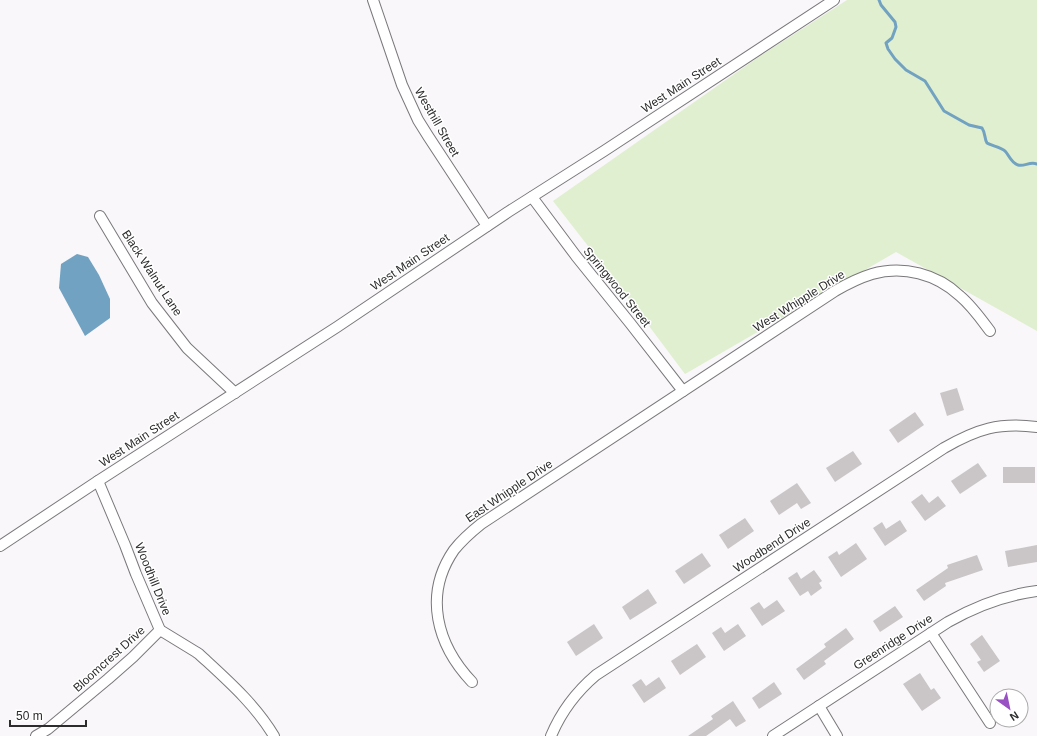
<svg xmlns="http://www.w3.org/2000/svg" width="1037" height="736" font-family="Helvetica,sans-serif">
  <rect width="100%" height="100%" fill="#f9f7fa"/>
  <!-- green -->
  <polygon fill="#e0efcf" points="847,0 1037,0 1037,331 896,252 685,374 616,282 553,201 760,56"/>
  <!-- water -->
  <polygon fill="#72a2c1" points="77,254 88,257 99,275 110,299 110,318 85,336 59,288 61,264"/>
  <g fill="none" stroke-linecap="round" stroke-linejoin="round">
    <!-- stream -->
    <path stroke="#72a2c1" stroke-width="3" d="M 879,0 L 881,5 L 895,22 L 896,27 L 892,38 L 886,43 L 888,49 L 895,59 L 906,70 L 925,81 L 944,111 L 969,125 L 982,128 C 986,134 984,138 987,143 C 992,146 1001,147 1005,151 C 1009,155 1011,163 1018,165 C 1024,167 1030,161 1037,164"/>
  </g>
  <!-- building -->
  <g fill="#cac6c8">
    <polygon points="957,388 964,410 947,416 940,393"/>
    <polygon points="915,412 924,425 898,443 889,430"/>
    <polygon points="853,451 862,464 835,482 826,468"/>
    <polygon points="978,463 987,476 960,494 951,481"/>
    <rect x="1003" y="467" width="32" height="16"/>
    <polygon points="797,483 811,503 801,509 797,503 779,515 770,501"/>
    <polygon points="922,494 929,503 938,496 946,506 925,521 911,502"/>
    <polygon points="745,518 754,531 728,549 719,535"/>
    <polygon points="900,520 907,531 885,546 873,528 882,522 886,529"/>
    <polygon points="856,543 867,559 841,577 828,557 837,551 839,555"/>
    <polygon points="1037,545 1037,562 1008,567 1005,551"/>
    <polygon points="702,553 711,566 684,584 675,571"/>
    <polygon points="977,555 983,570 945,583 946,586 924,601 916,590 948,568 947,565"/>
    <polygon points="814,570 822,581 819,583 822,588 811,596 808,591 800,596 788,578 797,572 801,579"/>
    <polygon points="648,589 657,603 630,620 622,607"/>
    <polygon points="777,600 785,611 762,626 750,608 759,602 764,609"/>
    <polygon points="895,606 903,617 880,632 873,621"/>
    <polygon points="594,624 603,638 576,656 567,642"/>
    <polygon points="738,624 746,636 724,651 712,633 721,627 725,633"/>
    <polygon points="846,628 854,639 824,661 826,664 804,680 796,669 826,647 824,644"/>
    <polygon points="982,635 1000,661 984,672 977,662 981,660 970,644"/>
    <polygon points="697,644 706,657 680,675 671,661"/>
    <polygon points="920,673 931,690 934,688 941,698 922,711 903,684"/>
    <polygon points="659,677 666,688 644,703 632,685 641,679 646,686"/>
    <polygon points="774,682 782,694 759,709 752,698"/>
    <polygon points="733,701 746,721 736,727 730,719 706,736 688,736 713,719 711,716"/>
  </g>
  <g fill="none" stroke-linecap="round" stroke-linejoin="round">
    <defs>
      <g id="street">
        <polyline points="373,0 402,85 418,120 428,136 487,226"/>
        <polyline points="532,197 576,256 630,323 683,391"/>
        <polyline points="100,216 152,303 187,348 235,393"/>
        <path d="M 98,481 L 125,545 L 136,574 L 160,630 L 196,652 L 199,654 C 226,679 255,704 274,736"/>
        <polyline points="0,546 98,481 337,327 508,212 604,151 834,0"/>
        <polyline points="931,633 990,723"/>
        <path d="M 472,682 C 437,645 423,595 454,550 C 462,540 471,532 481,524 L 835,291 C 847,284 859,278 872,274 C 903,265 937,274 960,296 C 972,306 981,319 990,331"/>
        <polyline points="819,706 837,736"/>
        <polyline points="36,736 48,729 108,679 133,657 160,630"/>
        <path d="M 551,736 C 561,712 576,692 596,675 L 944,448 C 977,429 999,422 1037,427"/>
        <path d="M 773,736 L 948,622 C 976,606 1005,595 1037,591"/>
      </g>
    </defs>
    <!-- street casing -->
    <use href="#street" stroke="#7a787b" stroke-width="12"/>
    <!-- street -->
    <use href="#street" stroke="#fff" stroke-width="10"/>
  </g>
  <g text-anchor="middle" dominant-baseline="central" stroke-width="3" stroke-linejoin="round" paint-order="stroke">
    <!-- street labels -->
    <g font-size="12" fill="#2d2c2d" stroke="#fff">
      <text transform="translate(681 85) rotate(-33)">West Main Street</text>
      <text transform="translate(437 122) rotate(60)">Westhill Street</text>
      <text transform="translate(410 262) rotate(-34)">West Main Street</text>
      <text transform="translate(152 273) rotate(57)">Black Walnut Lane</text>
      <text transform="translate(617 287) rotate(51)">Springwood Street</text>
      <text transform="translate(799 301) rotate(-32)">West Whipple Drive</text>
      <text transform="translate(139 439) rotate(-33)">West Main Street</text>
      <text transform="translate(509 491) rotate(-34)">East Whipple Drive</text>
      <text transform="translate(772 545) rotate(-33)">Woodbend Drive</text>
      <text transform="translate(153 579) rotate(68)">Woodhill Drive</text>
      <text transform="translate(893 642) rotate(-33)">Greenridge Drive</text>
      <text transform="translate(109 659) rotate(-42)">Bloomcrest Drive</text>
    </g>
  </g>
  <!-- north arrow -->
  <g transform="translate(1009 708) rotate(147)"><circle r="19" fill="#ffffff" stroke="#ababab"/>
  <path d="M0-3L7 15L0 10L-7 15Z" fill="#9850c3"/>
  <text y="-6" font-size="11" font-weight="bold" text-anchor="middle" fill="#2d2c2d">N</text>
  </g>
  <!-- scale -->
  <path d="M10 720v6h76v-6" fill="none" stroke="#2d2c2d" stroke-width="2"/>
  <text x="16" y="720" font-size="12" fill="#2d2c2d" stroke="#ffffff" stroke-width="3" paint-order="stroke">50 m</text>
</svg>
